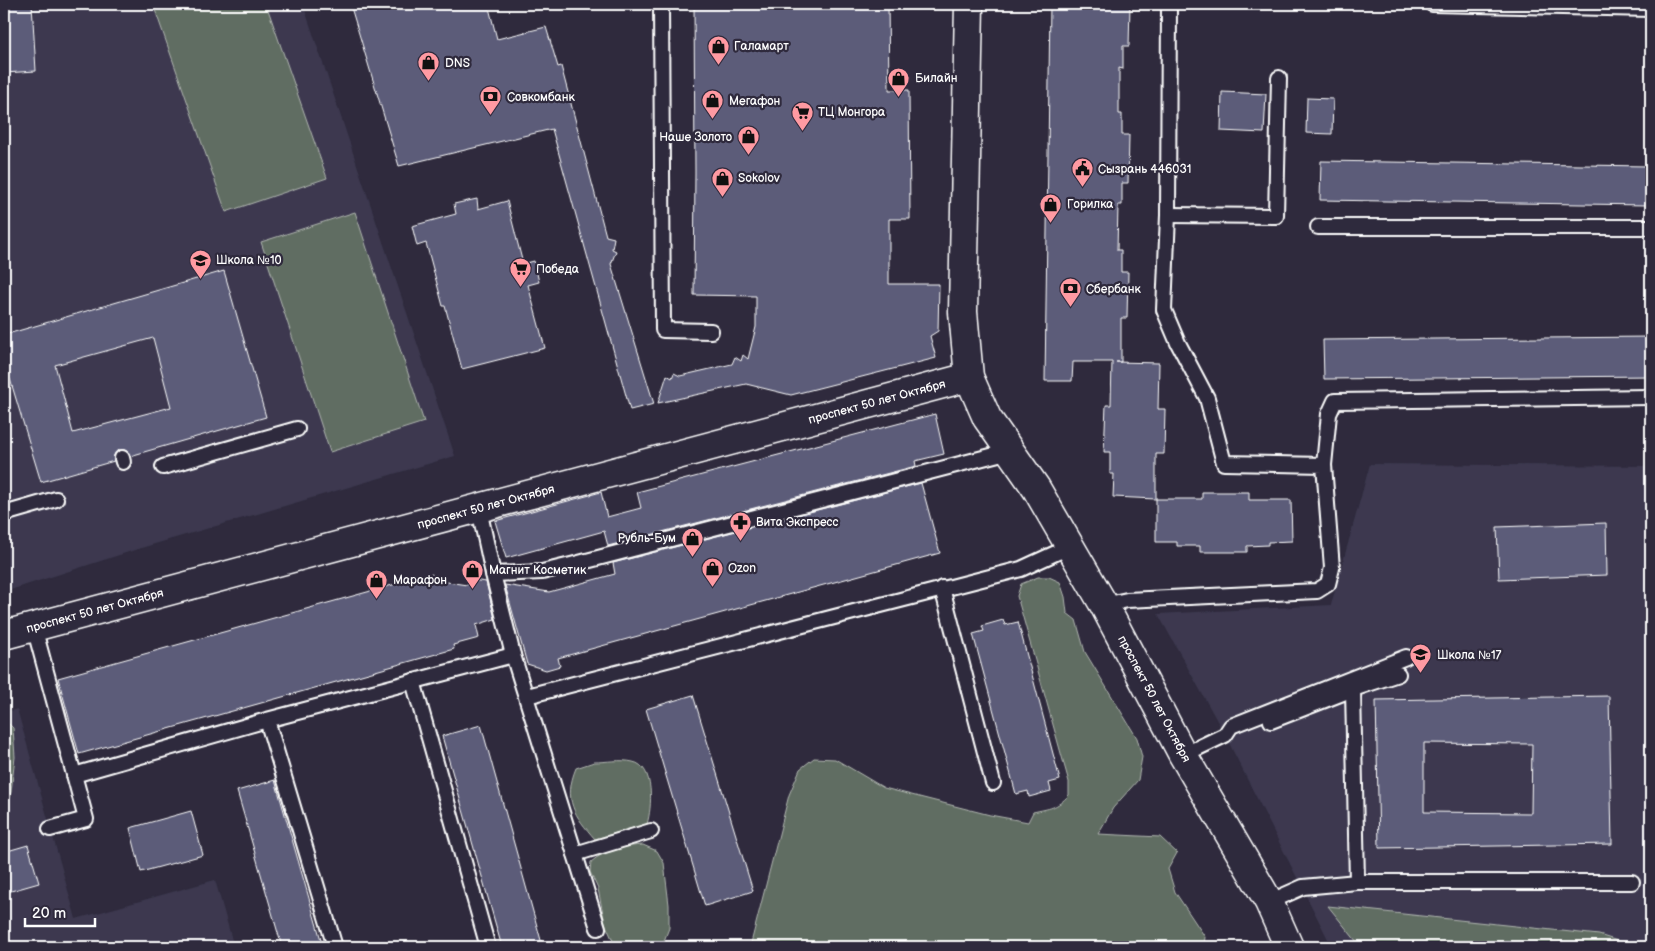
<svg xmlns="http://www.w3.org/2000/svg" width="1655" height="951" font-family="'Balsamiq Sans',sans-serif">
  <rect width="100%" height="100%" fill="#2f2a3d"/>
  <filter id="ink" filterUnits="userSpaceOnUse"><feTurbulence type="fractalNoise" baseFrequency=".02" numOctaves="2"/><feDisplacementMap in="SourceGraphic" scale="10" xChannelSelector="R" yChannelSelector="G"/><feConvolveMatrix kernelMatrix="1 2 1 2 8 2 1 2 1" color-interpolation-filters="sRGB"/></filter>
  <g filter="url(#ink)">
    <!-- built -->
    <g fill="#3c394f">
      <polygon points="35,4 303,4 455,456 141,548 4,592 4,102 8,102 6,73 36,71 33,22"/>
      <polygon points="1370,464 1651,466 1651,947 1332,947 1225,735 1158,614 1331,605"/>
      <polygon points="17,709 76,919 215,880 234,947 4,947 4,713"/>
    </g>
    <!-- green -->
    <g fill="#616d62" stroke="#b0b6b0">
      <polygon points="153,4 266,4 327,178 226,212"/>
      <polygon points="355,212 424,422 330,452 261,242"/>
      <path d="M 1038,577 L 1049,577 L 1060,582 L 1065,597 L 1067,613 L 1076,620 L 1085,652 L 1137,738 L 1142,757 L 1138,780 L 1113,808 L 1098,834 L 1160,837 L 1177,853 L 1168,869 L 1175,892 L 1205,937 L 1204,947 L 750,947 L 789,795 L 800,769 L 814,758 L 835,759 L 884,788 L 990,815 L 1028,822 L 1033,812 C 1050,808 1056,809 1069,795 L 1069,782 L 1017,596 L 1021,584 Z"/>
      <polygon points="4,719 13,728 15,757 11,792 4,814"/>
      <path d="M 594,762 C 606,762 621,759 633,762 C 655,766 652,808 647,824 L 595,839 C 574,815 563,800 576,768 Z"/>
      <path d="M 643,845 L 657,851 L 664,863 L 669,905 L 669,928 L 662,946 C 673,943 682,938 691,947 L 610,947 L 613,941 L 605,923 L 598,889 L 590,872 L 591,862 C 604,850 626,846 643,845 Z"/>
      <polygon points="1328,906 1599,935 1636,947 1361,947"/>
    </g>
    <!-- building -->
    <g fill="#5b5c79" stroke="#fff" fill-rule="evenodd">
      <polygon points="4,4 32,4 36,71 4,73"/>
      <polygon points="350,4 488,4 497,39 546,27 558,67 561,66 606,236 614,238 612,249 616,251 611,264 654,404 630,410 552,129 399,166"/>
      <polygon points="694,4 888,4 889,90 909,90 910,219 889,219 889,284 939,284 938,331 930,336 936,358 791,395 746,384 658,403 667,375 672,378 674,373 680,376 732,364 735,357 741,361 743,355 748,359 756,327 756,296 694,295 695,172"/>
      <polygon points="1050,4 1130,4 1129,46 1123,46 1123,69 1119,68 1119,114 1122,114 1122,135 1129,135 1128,183 1122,183 1122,205 1118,205 1117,250 1121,250 1121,272 1128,272 1127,318 1121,318 1121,362 1116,362 1159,363 1158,409 1165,409 1164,454 1156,454 1156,499 1113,497 1114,474 1110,474 1110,452 1104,452 1106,405 1111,405 1112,362 1073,362 1072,381 1045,381"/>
      <polygon points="1222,92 1266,94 1264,133 1221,131"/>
      <polygon points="1307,98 1333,99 1332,134 1306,133"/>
      <polygon points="1321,161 1647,166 1647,205 1320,200"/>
      <polygon points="477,199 478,209 507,201 523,264 534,261 539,282 528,285 545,348 462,369 445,306 443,306 426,243 417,246 412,226 456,214 454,204"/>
      <path d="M 224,271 L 266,417 L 130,456 L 125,450 L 119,450 L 114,455 L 114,461 L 41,482 L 10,379 L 4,380 L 4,335 ZM 153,338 L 171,407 L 73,433 L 55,365 Z"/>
      <polygon points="1651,337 1651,376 1324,379 1323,340"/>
      <polygon points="935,414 944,454 915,461 916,466 608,546 604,531 506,558 495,521 601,492 607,517 641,508 637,492"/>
      <polygon points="921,483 940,553 558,658 560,666 546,670 527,664 505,585 549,592 615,574 613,563"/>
      <polygon points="1202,492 1249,492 1249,500 1291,500 1292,541 1268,542 1268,545 1247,546 1247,552 1200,552 1200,546 1177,546 1177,542 1156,542 1156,499 1202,499"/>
      <polygon points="1606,523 1607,575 1499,579 1497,527"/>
      <polygon points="432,574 434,580 467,585 472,580 486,582 495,619 476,625 479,638 453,645 454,649 79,754 58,678"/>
      <polygon points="1003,620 1005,625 1018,622 1060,780 1049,783 1051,791 1029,797 1028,791 1016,794 973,634 984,631 982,626"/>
      <polygon points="693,695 753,891 705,906 646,709"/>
      <path d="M 1609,696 L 1612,844 L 1379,848 L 1376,700 ZM 1424,743 L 1532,744 L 1531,813 L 1424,812 Z"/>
      <polygon points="481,725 542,944 530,947 502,947 442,736"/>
      <polygon points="275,780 323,947 282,947 237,791"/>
      <polygon points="191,811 203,855 141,872 130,828"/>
      <polygon points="28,845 39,883 4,893 4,852"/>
    </g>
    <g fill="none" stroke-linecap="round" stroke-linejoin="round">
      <defs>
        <g id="lane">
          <polyline points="661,4 663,330 711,331"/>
          <polyline points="1432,4 1651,9"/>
          <polyline points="1168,215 1276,216 1279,78"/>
          <polyline points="1318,227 1651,227"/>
          <polyline points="122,458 123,462"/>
          <polyline points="1324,465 1329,414 1335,401 1651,397"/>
          <polyline points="163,467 297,429"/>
          <polyline points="479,509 493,574 513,655 598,928"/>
          <polyline points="4,514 56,499"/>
          <polyline points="493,574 542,572 571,565 1010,451"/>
          <polyline points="942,588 993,783"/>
          <polyline points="1104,605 1127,600 1317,591 1328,584 1332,568 1324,465 1224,463 1207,398 1178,343 1164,310 1168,215 1169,4"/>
          <polyline points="34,627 86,819 50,829"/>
          <polyline points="1355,678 1353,689 1357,882"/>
          <polyline points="413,681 488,947"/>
          <polyline points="527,696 1021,569 1071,546"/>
          <polyline points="267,720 335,947"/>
          <polyline points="1271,721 1353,689 1398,674"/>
          <polyline points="1183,755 1225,735 1231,726 1406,657"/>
          <polyline points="74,775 267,720 513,655"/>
          <polyline points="575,854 651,831"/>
          <polyline points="1269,902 1303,887 1357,882 1632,882"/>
        </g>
        <g id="secondary">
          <polyline points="969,4 963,312 969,377 987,418 1036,488 1104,605 1183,755 1269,902 1289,947"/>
          <polyline points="4,635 969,377"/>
        </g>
      </defs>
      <!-- lane casing -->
      <use href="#lane" stroke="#fff" stroke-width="18"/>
      <!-- secondary casing -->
      <use href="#secondary" stroke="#fff" stroke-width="31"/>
      <!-- lane -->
      <use href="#lane" stroke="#2f2a3d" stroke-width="14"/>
      <!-- secondary -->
      <use href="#secondary" stroke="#2f2a3d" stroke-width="28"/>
    </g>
  </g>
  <!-- icons -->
  <defs>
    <symbol id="shop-pin" viewBox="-11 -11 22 30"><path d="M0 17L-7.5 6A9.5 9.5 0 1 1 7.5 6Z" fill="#ff9aa2" stroke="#2f2a3d"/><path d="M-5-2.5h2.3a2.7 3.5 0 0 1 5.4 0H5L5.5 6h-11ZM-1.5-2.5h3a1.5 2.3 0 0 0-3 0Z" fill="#111"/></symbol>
    <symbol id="bank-pin" viewBox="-11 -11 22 30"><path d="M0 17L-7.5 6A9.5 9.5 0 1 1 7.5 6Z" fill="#ff9aa2" stroke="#2f2a3d"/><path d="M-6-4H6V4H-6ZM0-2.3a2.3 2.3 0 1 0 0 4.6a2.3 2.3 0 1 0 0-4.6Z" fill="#111"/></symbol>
    <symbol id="supermarket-pin" viewBox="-11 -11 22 30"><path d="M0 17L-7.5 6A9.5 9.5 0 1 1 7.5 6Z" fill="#ff9aa2" stroke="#2f2a3d"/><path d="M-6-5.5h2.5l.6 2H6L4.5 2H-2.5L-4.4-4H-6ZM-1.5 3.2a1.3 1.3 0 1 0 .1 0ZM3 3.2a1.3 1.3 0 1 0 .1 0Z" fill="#111"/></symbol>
    <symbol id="civic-pin" viewBox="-11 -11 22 30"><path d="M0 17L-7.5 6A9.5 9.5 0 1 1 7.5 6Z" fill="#ff9aa2" stroke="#2f2a3d"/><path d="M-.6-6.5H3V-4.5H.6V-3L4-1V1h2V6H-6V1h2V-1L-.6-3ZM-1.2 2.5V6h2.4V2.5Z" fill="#111"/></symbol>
    <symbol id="school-pin" viewBox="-11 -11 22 30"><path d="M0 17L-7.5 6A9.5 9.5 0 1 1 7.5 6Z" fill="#ff9aa2" stroke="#2f2a3d"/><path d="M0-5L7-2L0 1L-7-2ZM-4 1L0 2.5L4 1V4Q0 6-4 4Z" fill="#111"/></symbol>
    <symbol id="pharmacy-pin" viewBox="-11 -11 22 30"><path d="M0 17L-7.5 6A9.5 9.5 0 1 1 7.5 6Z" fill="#ff9aa2" stroke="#2f2a3d"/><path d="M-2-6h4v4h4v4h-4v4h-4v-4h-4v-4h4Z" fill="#111"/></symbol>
  </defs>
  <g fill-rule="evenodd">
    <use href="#shop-pin" x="706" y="34" width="25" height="34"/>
    <use href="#shop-pin" x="416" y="50" width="25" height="34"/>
    <use href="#shop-pin" x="886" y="66" width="25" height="34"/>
    <use href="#bank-pin" x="478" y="84" width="25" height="34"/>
    <use href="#shop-pin" x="700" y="88" width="25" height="34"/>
    <use href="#supermarket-pin" x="790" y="100" width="25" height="34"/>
    <use href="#shop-pin" x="736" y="124" width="25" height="34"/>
    <use href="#civic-pin" x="1070" y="156" width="25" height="34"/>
    <use href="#shop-pin" x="710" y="166" width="25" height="34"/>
    <use href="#shop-pin" x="1038" y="192" width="25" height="34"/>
    <use href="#school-pin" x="188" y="248" width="25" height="34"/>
    <use href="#supermarket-pin" x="508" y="256" width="25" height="34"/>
    <use href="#bank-pin" x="1058" y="276" width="25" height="34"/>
    <use href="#pharmacy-pin" x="728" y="510" width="25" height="34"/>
    <use href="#shop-pin" x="680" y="526" width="25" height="34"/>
    <use href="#shop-pin" x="700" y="556" width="25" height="34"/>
    <use href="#shop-pin" x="460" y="558" width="25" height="34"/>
    <use href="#shop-pin" x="364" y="568" width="25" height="34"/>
    <use href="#school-pin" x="1408" y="642" width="25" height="34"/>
  </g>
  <g text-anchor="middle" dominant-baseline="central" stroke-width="4.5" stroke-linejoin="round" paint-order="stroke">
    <!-- poi labels -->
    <g font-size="12" fill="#fff" stroke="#2f2a3d" text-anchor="start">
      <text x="734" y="46">Галамарт</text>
      <text x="445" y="63">DNS</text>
      <text x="915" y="78">Билайн</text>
      <text x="507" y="97">Совкомбанк</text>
      <text x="729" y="101">Мегафон</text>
      <text x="818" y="112">ТЦ Монгора</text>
      <text x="732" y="137" text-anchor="end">Наше Золото</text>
      <text x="1098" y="169">Сызрань 446031</text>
      <text x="738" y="178">Sokolov</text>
      <text x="1067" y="204">Горилка</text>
      <text x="216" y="260">Школа №10</text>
      <text x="536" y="269">Победа</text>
      <text x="1086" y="289">Сбербанк</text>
      <text x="756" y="522">Вита Экспресс</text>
      <text x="676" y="538" text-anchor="end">Рубль-Бум</text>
      <text x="728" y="568">Ozon</text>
      <text x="489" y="570">Магнит Косметик</text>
      <text x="393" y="580">Марафон</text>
      <text x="1437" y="655">Школа №17</text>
    </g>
    <!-- street labels -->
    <g font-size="12" fill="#fff" stroke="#2f2a3d">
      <text transform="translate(877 402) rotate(-15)">проспект 50 лет Октября</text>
      <text transform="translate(486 507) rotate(-15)">проспект 50 лет Октября</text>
      <text transform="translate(95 611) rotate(-15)">проспект 50 лет Октября</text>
      <text transform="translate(1154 699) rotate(62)">проспект 50 лет Октября</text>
    </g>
  </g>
  <!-- margin -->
  <rect width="1655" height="951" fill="none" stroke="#2f2a3d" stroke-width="20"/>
  <rect x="10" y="10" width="1635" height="931" fill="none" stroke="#fff" stroke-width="2" filter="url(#ink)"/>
  <!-- scale -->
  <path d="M25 918v8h70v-8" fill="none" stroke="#ffffff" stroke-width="2.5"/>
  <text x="32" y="918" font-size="15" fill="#ffffff" stroke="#2f2a3d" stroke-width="4" paint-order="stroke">20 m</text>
</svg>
